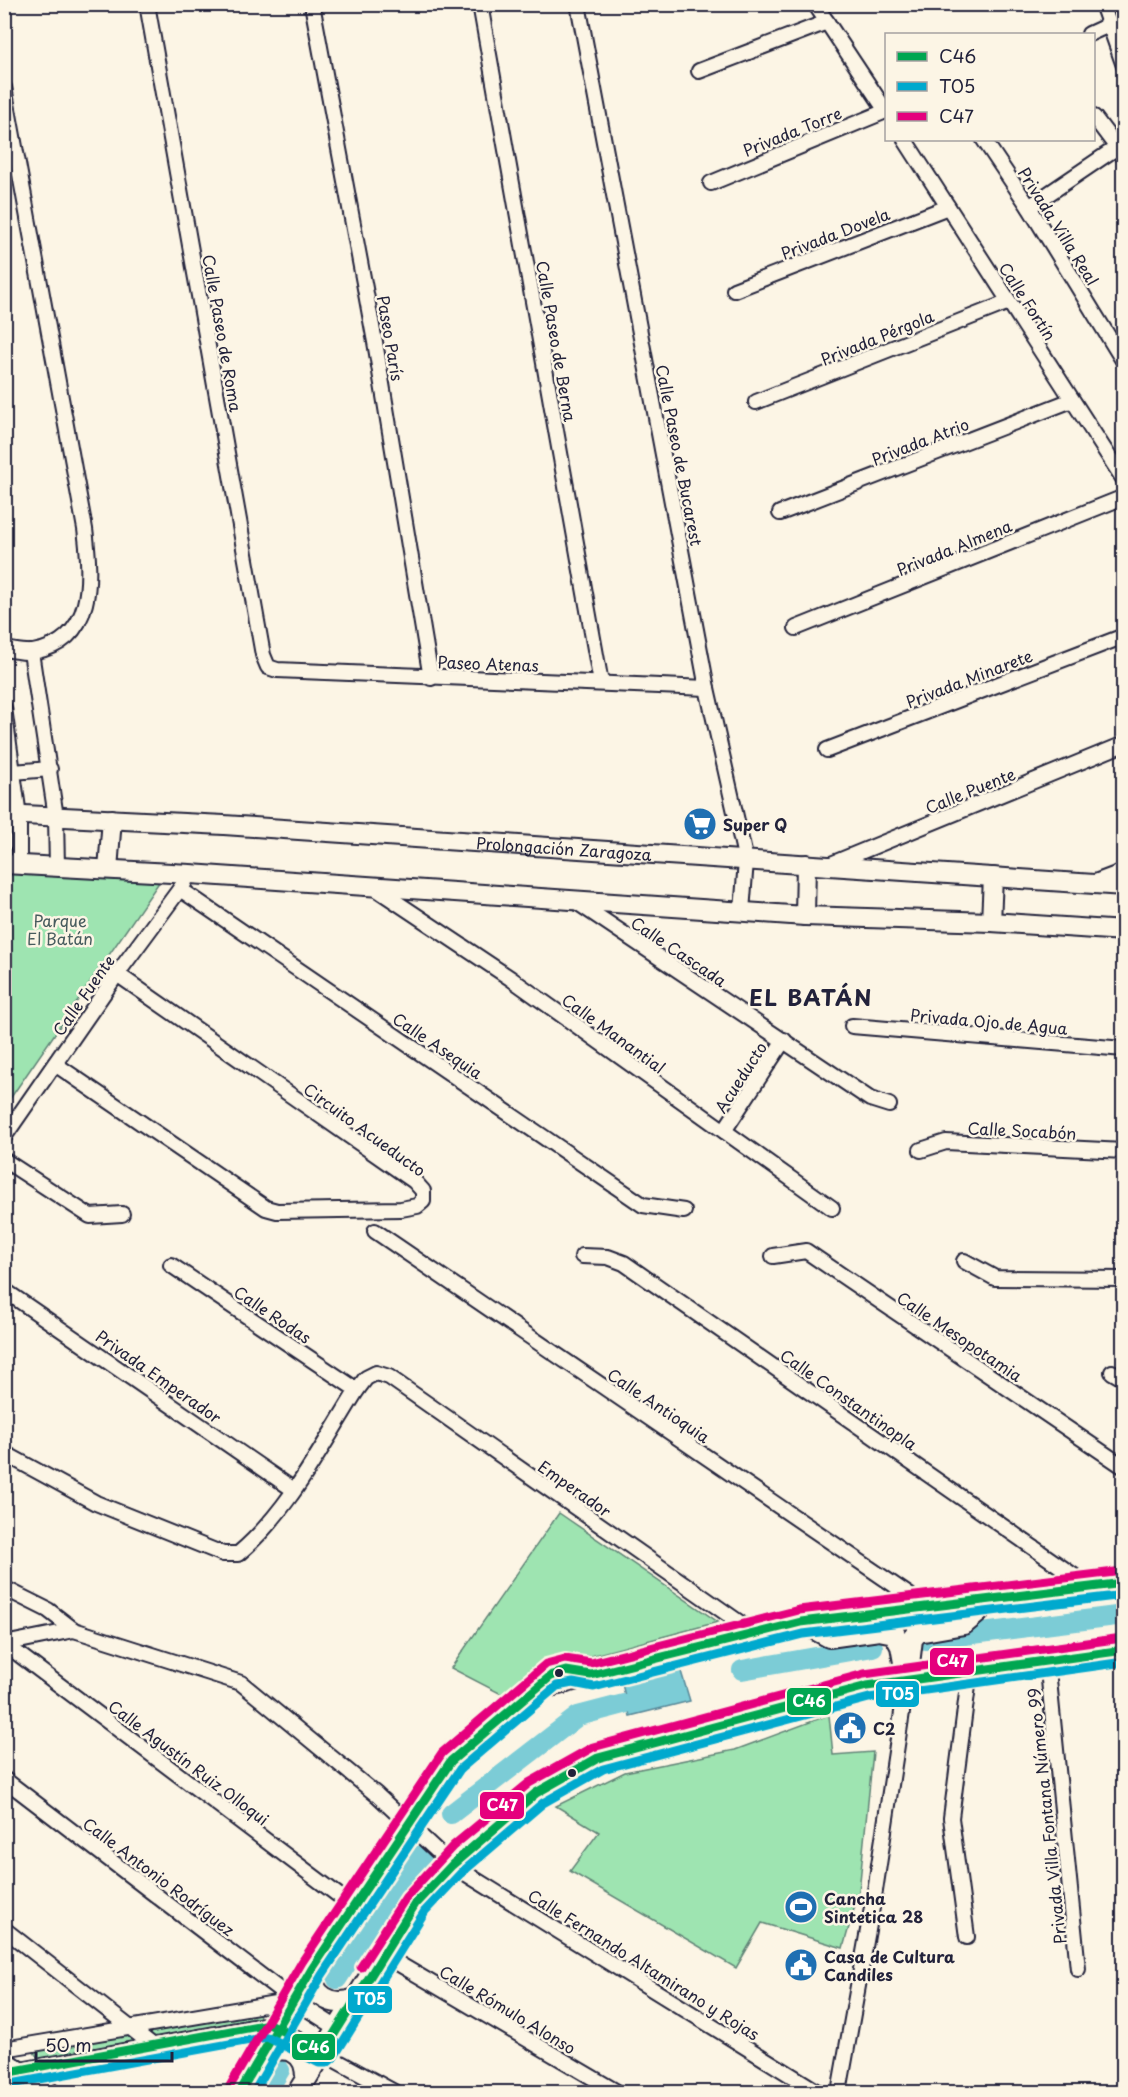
<svg xmlns="http://www.w3.org/2000/svg" width="1128" height="2097" font-family="'Playpen Sans',sans-serif">
  <rect width="100%" height="100%" fill="#fcf5e5"/>
  <filter id="ink" filterUnits="userSpaceOnUse"><feTurbulence type="fractalNoise" baseFrequency=".0167" numOctaves="2"/><feDisplacementMap in="SourceGraphic" scale="12" xChannelSelector="R" yChannelSelector="G"/><feConvolveMatrix kernelMatrix="1 2 1 2 8 2 1 2 1" color-interpolation-filters="sRGB"/></filter>
  <g filter="url(#ink)">
    <!-- green -->
    <g fill="#9ee4b1" stroke="#608376" stroke-width="1.5">
      <polygon points="5,871 162,878 5,1106"/>
      <polygon points="559,1513 718,1622 549,1667 505,1696 451,1668"/>
      <polygon points="829,1715 833,1755 873,1752 859,1891 843,1948 762,1923 736,1968 570,1871 599,1832 556,1806 625,1772 735,1750"/>
      <polygon points="259,2009 260,2020 41,2062 33,2051"/>
    </g>
    <!-- water -->
    <polygon fill="#7cccd6" stroke="#588898" stroke-width="1.5" points="680,1668 690,1701 630,1716 622,1684"/>
    <g fill="none" stroke-linecap="round" stroke-linejoin="round">
      <!-- canal -->
      <g stroke="#7cccd6" stroke-width="20">
        <polyline points="926,1640 1124,1615"/>
        <polyline points="742,1670 873,1647"/>
        <polyline points="451,1814 578,1716 624,1704"/>
        <polyline points="337,1979 385,1904 423,1854"/>
        <polyline points="267,2092 280,2070"/>
      </g>
      <defs>
        <g id="minor">
          <polyline points="147,4 263,655 268,667 277,670 707,688"/>
          <polyline points="312,4 375,342 431,678"/>
          <polyline points="480,4 601,683"/>
          <polyline points="578,4 707,688 746,861 742,911"/>
          <polyline points="815,4 886,111"/>
          <polyline points="1102,4 1124,66"/>
          <polyline points="1089,34 1111,24"/>
          <polyline points="699,71 827,22"/>
          <path d="M 4,87 L 85,529 C 91,577 96,641 33,652 C 24,653 13,650 4,649"/>
          <polyline points="1094,117 1124,157"/>
          <polyline points="905,140 1124,480"/>
          <polyline points="984,140 1029,207 1124,362"/>
          <polyline points="711,183 886,111"/>
          <polyline points="1029,207 1116,148"/>
          <polyline points="734,290 948,207"/>
          <polyline points="756,402 1009,302"/>
          <polyline points="780,513 1072,400"/>
          <polyline points="796,628 1124,497"/>
          <polyline points="31,652 56,817 57,867"/>
          <polyline points="4,708 19,816 19,866"/>
          <polyline points="827,750 1124,636"/>
          <polyline points="13,772 50,769"/>
          <polyline points="831,864 1124,744"/>
          <polyline points="1095,882 1124,871"/>
          <polyline points="375,888 510,978 832,1208"/>
          <polyline points="180,889 643,1205 684,1211"/>
          <polyline points="575,901 870,1099 889,1105"/>
          <polyline points="852,1026 1124,1049"/>
          <polyline points="55,1064 266,1208 277,1211 401,1209 417,1206 423,1201 423,1191 414,1181 117,974"/>
          <polyline points="724,1131 784,1040"/>
          <polyline points="4,1137 117,974 185,882"/>
          <polyline points="921,1150 946,1142 1124,1151"/>
          <polyline points="4,1160 90,1216 122,1214"/>
          <polyline points="375,1231 925,1606"/>
          <polyline points="582,1256 608,1257 624,1263 1090,1587"/>
          <polyline points="773,1256 806,1251 1124,1467"/>
          <polyline points="964,1261 995,1278 1124,1279"/>
          <polyline points="171,1265 357,1390"/>
          <polyline points="4,1290 294,1490"/>
          <polyline points="1112,1372 1124,1379"/>
          <path d="M 4,1453 L 96,1503 L 223,1554 L 238,1554 C 289,1511 322,1446 357,1390 L 366,1378 L 376,1373 L 389,1377 L 753,1632"/>
          <polyline points="4,1588 48,1610 74,1630 241,1683 377,1795 452,1865 818,2092"/>
          <polyline points="4,1644 74,1630"/>
          <polyline points="5,1644 354,1907"/>
          <polyline points="1047,1660 1078,1969"/>
          <polyline points="4,1779 293,2000 337,2028"/>
          <polyline points="4,1929 151,2044"/>
          <polyline points="967,1937 951,1818 970,1670"/>
          <polyline points="382,1954 617,2092"/>
          <polyline points="4,2049 293,2000"/>
          <polyline points="4,2058 53,2092"/>
          <polyline points="4,2073 269,2024 394,2092"/>
          <polyline points="839,2092 875,1891 907,1679"/>
        </g>
        <g id="tertiary">
          <path id="s1" d="M 4,814 L 224,825 L 1124,886"/>
          <polyline points="4,864 190,874 805,916 991,922 1124,931"/>
          <polyline points="108,869 112,819"/>
          <polyline points="805,916 806,864"/>
          <polyline points="991,922 993,877"/>
        </g>
        <g id="secondary">
          <polyline points="801,1622 829,1637 879,1630 894,1633 901,1646 907,1679"/>
          <polyline points="909,1664 912,1639 918,1632 964,1624 994,1599"/>
          <path d="M 312,1969 C 310,1996 332,2008 355,1999"/>
          <path d="M 261,2055 C 285,2044 306,2049 306,2078"/>
          <polyline points="240,2092 312,1969 451,1761 532,1691 784,1625 875,1611 1124,1583"/>
          <polyline points="298,2092 415,1904 462,1854 536,1793 598,1758 867,1686 1124,1650"/>
        </g>
      </defs>
      <!-- minor casing -->
      <use href="#minor" stroke="#22223b" stroke-width="18"/>
      <!-- tertiary casing -->
      <use href="#tertiary" stroke="#22223b" stroke-width="22"/>
      <!-- secondary casing -->
      <use href="#secondary" stroke="#22223b" stroke-width="24"/>
      <!-- minor -->
      <use href="#minor" stroke="#fcf5e5" stroke-width="14"/>
      <!-- tertiary -->
      <use href="#tertiary" stroke="#fcf5e5" stroke-width="18"/>
      <!-- secondary -->
      <use href="#secondary" stroke="#fcf5e5" stroke-width="20"/>
      <defs>
        <g id="bus-1">
          <polyline points="4,2073 269,2024 323,2052 415,1904 452,1865 536,1793 598,1758 867,1686 1124,1650"/>
          <polyline points="240,2092 312,1969 451,1761 552,1675 566,1671 591,1675 801,1622 1124,1583"/>
        </g>
        <g id="bus-2">
          <polyline points="6,2085 267,2037 319,2063 327,2063 333,2058 425,1911 460,1874 543,1803 603,1769 869,1698 1124,1662"/>
          <polyline points="254,2092 322,1975 460,1769 557,1686 573,1683 594,1687 803,1634 1124,1595"/>
        </g>
        <g id="bus-3">
          <polyline points="361,1967 406,1897 453,1846 529,1783 593,1747 864,1674 1122,1638"/>
          <polyline points="230,2086 302,1962 442,1753 546,1664 565,1659 591,1663 799,1610 1123,1571"/>
        </g>
      </defs>
      <!-- bus-1 casing -->
      <use href="#bus-1" stroke="#fcf5e5" stroke-width="14"/>
      <!-- bus-2 casing -->
      <use href="#bus-2" stroke="#fcf5e5" stroke-width="14"/>
      <!-- bus-3 casing -->
      <use href="#bus-3" stroke="#fcf5e5" stroke-width="14"/>
      <!-- bus-1 -->
      <use href="#bus-1" stroke="#00a651" stroke-width="9"/>
      <!-- bus-2 -->
      <use href="#bus-2" stroke="#00a9ce" stroke-width="9"/>
      <!-- bus-3 -->
      <use href="#bus-3" stroke="#e5007d" stroke-width="9"/>
    </g>
  </g>
  <!-- icons -->
  <defs>
    <symbol id="supermarket-disc" viewBox="-11 -11 22 22"><circle r="9.5" fill="#1f6fb2" stroke="#fcf5e5"/><path d="M-6-5.5h2.5l.6 2H6L4.5 2H-2.5L-4.4-4H-6ZM-1.5 3.2a1.3 1.3 0 1 0 .1 0ZM3 3.2a1.3 1.3 0 1 0 .1 0Z" fill="#fff"/></symbol>
    <symbol id="civic-disc" viewBox="-11 -11 22 22"><circle r="9.5" fill="#1f6fb2" stroke="#fcf5e5"/><path d="M-.6-6.5H3V-4.5H.6V-3L4-1V1h2V6H-6V1h2V-1L-.6-3ZM-1.2 2.5V6h2.4V2.5Z" fill="#fff"/></symbol>
    <symbol id="stadium-disc" viewBox="-11 -11 22 22"><circle r="9.5" fill="#1f6fb2" stroke="#fcf5e5"/><path d="M0-5a6.5 5 0 1 0 0 10a6.5 5 0 1 0 0-10ZM-3.5-1.8h7v3.6h-7Z" fill="#fff"/></symbol>
  </defs>
  <g fill-rule="evenodd">
    <use href="#supermarket-disc" x="681" y="805" width="38" height="38"/>
    <use href="#civic-disc" x="831" y="1709" width="38" height="38"/>
    <use href="#stadium-disc" x="782" y="1888" width="38" height="38"/>
    <use href="#civic-disc" x="782" y="1946" width="38" height="38"/>
  </g>
  <!-- markers -->
  <g fill="#22223b" stroke="#fcf5e5" stroke-width="2">
    <circle cx="559" cy="1673" r="5"/>
    <circle cx="572" cy="1773" r="5"/>
  </g>
  <g text-anchor="middle" dominant-baseline="central" stroke-width="5" stroke-linejoin="round" paint-order="stroke">
    <!-- street labels -->
    <g font-size="16" fill="#22223b" stroke="#fcf5e5">
      <text transform="translate(792 131) rotate(-22)">Privada Torre</text>
      <text transform="translate(1059 226) rotate(58)">Privada Villa Real</text>
      <text transform="translate(835 233) rotate(-21)">Privada Dovela</text>
      <text transform="translate(1028 301) rotate(57)">Calle Fortín</text>
      <text transform="translate(223 333) rotate(80)">Calle Paseo de Roma</text>
      <text transform="translate(877 337) rotate(-22)">Privada Pérgola</text>
      <text transform="translate(391 338) rotate(80)">Paseo París</text>
      <text transform="translate(557 341) rotate(80)">Calle Paseo de Berna</text>
      <text transform="translate(920 441) rotate(-21)">Privada Atrio</text>
      <text transform="translate(680 455) rotate(79)">Calle Paseo de Bucarest</text>
      <text transform="translate(954 547) rotate(-22)">Privada Almena</text>
      <text transform="translate(488 663) rotate(2)">Paseo Atenas</text>
      <text transform="translate(969 678) rotate(-21)">Privada Minarete</text>
      <text transform="translate(970 790) rotate(-22)">Calle Puente</text>
      <text stroke="none"><textPath href="#s1" startOffset="561">Prolongación Zaragoza</textPath></text>
      <text transform="translate(679 951) rotate(34)">Calle Cascada</text>
      <text transform="translate(83 995) rotate(-55)">Calle Fuente</text>
      <text transform="translate(989 1021) rotate(5)">Privada Ojo de Agua</text>
      <text transform="translate(614 1033) rotate(36)">Calle Manantial</text>
      <text transform="translate(438 1045) rotate(34)">Calle Asequia</text>
      <text transform="translate(740 1077) rotate(-57)">Acueducto</text>
      <text transform="translate(365 1129) rotate(36)">Circuito Acueducto</text>
      <text transform="translate(1022 1130) rotate(3)">Calle Socabón</text>
      <text transform="translate(273 1314) rotate(34)">Calle Rodas</text>
      <text transform="translate(960 1336) rotate(34)">Calle Mesopotamia</text>
      <text transform="translate(159 1376) rotate(35)">Privada Emperador</text>
      <text transform="translate(849 1399) rotate(35)">Calle Constantinopla</text>
      <text transform="translate(659 1405) rotate(34)">Calle Antioquia</text>
      <text transform="translate(575 1488) rotate(35)">Emperador</text>
      <text transform="translate(189 1762) rotate(37)">Calle Agustín Ruiz Olloqui</text>
      <text transform="translate(1046 1816) rotate(-96)">Privada Villa Fontana Número 99</text>
      <text transform="translate(159 1876) rotate(37)">Calle Antonio Rodríguez</text>
      <text transform="translate(644 1964) rotate(32)">Calle Fernando Altamirano y Rojas</text>
      <text transform="translate(508 2009) rotate(31)">Calle Rómulo Alonso</text>
    </g>
    <!-- poi labels -->
    <g font-size="16" font-weight="bold" fill="#22223b" stroke="#fcf5e5" text-anchor="start">
      <text x="723" y="824">Super Q</text>
      <text x="873" y="1728">C2</text>
      <text x="824" y="1898">Cancha<tspan x="824" dy="18">Sintetica 28</tspan></text>
      <text x="824" y="1956">Casa de Cultura<tspan x="824" dy="18">Candiles</tspan></text>
    </g>
    <!-- park labels -->
    <g font-size="16" fill="#475c5e" stroke="#fcf5e5">
      <text x="60" y="920">Parque<tspan x="60" dy="18">El Batán</tspan></text>
    </g>
    <!-- district labels -->
    <g font-size="22" font-weight="bold" letter-spacing="1.5" fill="#22223b" stroke="#fcf5e5">
      <text x="811" y="996">EL BATÁN</text>
    </g>
  </g>
  <g stroke="#fcf5e5" stroke-width="2">
    <rect x="929" y="1647" width="46" height="29" rx="6" fill="#e5007d"/>
    <rect x="875" y="1680" width="45" height="28" rx="6" fill="#00a9ce"/>
    <rect x="786" y="1687" width="46" height="29" rx="6" fill="#00a651"/>
    <rect x="479" y="1791" width="46" height="29" rx="6" fill="#e5007d"/>
    <rect x="347" y="1985" width="46" height="29" rx="6" fill="#00a9ce"/>
    <rect x="291" y="2033" width="45" height="28" rx="6" fill="#00a651"/>
  </g>
  <g font-size="16" text-anchor="middle" font-weight="bold" fill="#fff">
    <text x="952" y="1667">C47</text>
    <text x="898" y="1700">T05</text>
    <text x="809" y="1707">C46</text>
    <text x="502" y="1811">C47</text>
    <text x="370" y="2005">T05</text>
    <text x="313" y="2053">C46</text>
  </g>
  <!-- margin -->
  <rect width="1128" height="2097" fill="none" stroke="#fcf5e5" stroke-width="24"/>
  <rect x="12" y="12" width="1104" height="2073" fill="none" stroke="#22223b" stroke-width="2" filter="url(#ink)"/>
  <!-- legend -->
  <rect x="885" y="33" width="210" height="108" fill="#fcf5e5" stroke="#a5a1a1" stroke-width="1.5"/>
  <rect x="897" y="52" width="30" height="9" fill="#00a651" stroke="#a5a1a1" stroke-width="1.5"/>
  <text x="939" y="63" font-size="18" fill="#22223b">C46</text>
  <rect x="897" y="82" width="30" height="9" fill="#00a9ce" stroke="#a5a1a1" stroke-width="1.5"/>
  <text x="939" y="93" font-size="18" fill="#22223b">T05</text>
  <rect x="897" y="112" width="30" height="9" fill="#e5007d" stroke="#a5a1a1" stroke-width="1.5"/>
  <text x="939" y="123" font-size="18" fill="#22223b">C47</text>
  <!-- scale -->
  <path d="M36 2052v9h136v-9" fill="none" stroke="#22223b" stroke-width="3"/>
  <text x="45" y="2052" font-size="18" fill="#22223b" stroke="#fcf5e5" stroke-width="4.5" paint-order="stroke">50 m</text>
</svg>
